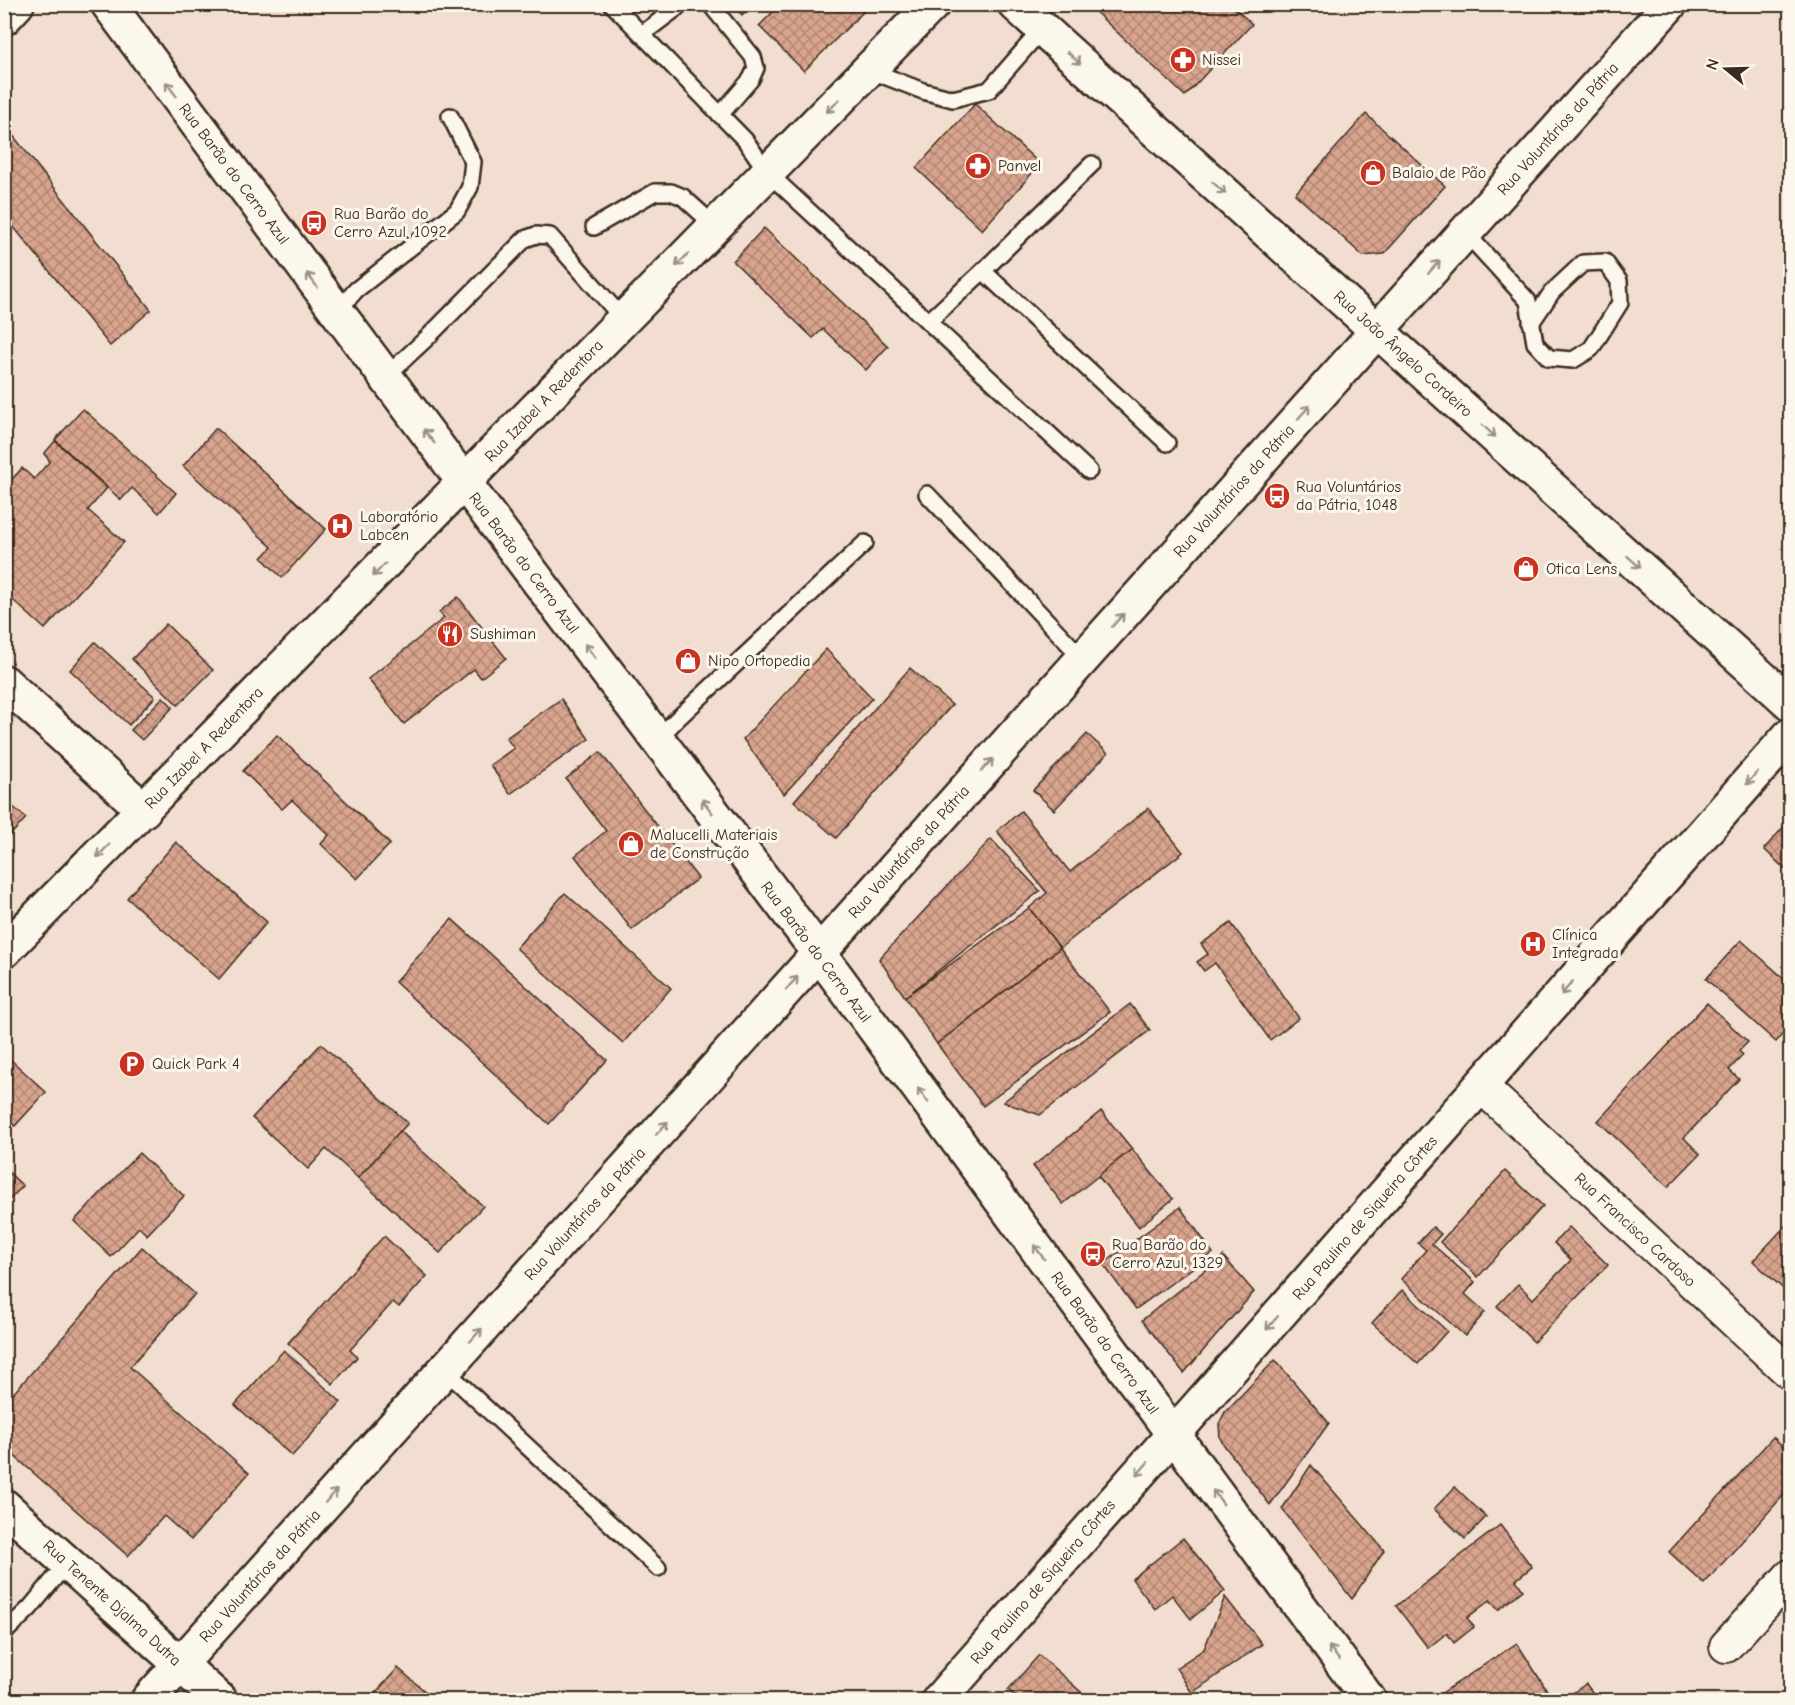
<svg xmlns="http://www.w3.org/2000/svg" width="1795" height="1705" font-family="'Comic Neue',sans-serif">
  <defs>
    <pattern id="building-cross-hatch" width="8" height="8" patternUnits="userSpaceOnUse" patternTransform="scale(1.5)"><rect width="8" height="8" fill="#d9a48e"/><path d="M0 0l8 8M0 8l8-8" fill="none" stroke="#b18673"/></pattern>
  </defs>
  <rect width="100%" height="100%" fill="#f1ded0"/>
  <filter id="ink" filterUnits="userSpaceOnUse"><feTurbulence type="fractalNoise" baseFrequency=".0167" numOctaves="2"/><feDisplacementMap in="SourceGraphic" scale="12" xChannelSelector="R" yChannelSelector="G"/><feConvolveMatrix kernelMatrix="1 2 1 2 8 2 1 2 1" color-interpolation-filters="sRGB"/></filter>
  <g filter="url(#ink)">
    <!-- building -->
    <g fill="url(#building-cross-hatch)" stroke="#3b2a1e" stroke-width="1.5">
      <polygon points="732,4 753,4 742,15"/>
      <polygon points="781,4 871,4 804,71 759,26"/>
      <polygon points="1087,4 1230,4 1252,24 1185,96"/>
      <polygon points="975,104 1040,164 982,230 916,168"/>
      <polygon points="1366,114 1445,186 1384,254 1363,256 1295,194"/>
      <polygon points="4,124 151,310 110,346 4,215"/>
      <polygon points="764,228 888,346 866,370 823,329 813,338 733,261"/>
      <polygon points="83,409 176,493 159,513 132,488 121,500 55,440"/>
      <polygon points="216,428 326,529 282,578 262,558 272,547 183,466"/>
      <polygon points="55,441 107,488 88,510 124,542 45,629 4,592 4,488 22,468 34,479 50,461 44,454"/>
      <polygon points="458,597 506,658 481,678 474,669 404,724 368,679 444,618 439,612"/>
      <polygon points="166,624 213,670 178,705 132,659"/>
      <polygon points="95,642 155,697 129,725 70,670"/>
      <polygon points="826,649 872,698 784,794 743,739"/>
      <polygon points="910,668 952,705 836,838 794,801"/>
      <polygon points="163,697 173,707 142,740 131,730"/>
      <polygon points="561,699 589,739 510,794 490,765 514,748 506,738"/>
      <polygon points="1087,734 1108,753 1054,810 1033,790"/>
      <polygon points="277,735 390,844 357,879 321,844 329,835 292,800 282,809 243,771"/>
      <polygon points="600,752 698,878 632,930 575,856 606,831 566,779"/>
      <polygon points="4,799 26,818 4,842"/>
      <polygon points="1148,808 1183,852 1060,948 1029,908 1047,893 997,831 1021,811 1070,872"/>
      <polygon points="1790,820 1790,874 1764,849"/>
      <polygon points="991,839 1040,891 905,997 879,959"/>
      <polygon points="176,842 267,922 219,979 127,898"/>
      <polygon points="565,893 671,988 623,1043 516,948"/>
      <polygon points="1029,908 1060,948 937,1044 905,997"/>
      <polygon points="452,919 607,1060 549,1124 395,982"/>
      <polygon points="1231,923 1299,1018 1270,1040 1215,963 1204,971 1197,962 1208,954 1201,944"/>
      <polygon points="1741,940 1790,984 1790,1025 1776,1042 1706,979"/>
      <polygon points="1060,948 1110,1012 983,1106 937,1044"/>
      <polygon points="1707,1003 1748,1042 1739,1051 1743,1055 1729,1070 1739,1079 1684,1138 1700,1154 1668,1187 1598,1121"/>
      <polygon points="1130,1004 1150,1030 1040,1115 1003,1102"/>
      <polygon points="321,1044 408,1123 358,1178 326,1149 308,1169 252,1118"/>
      <polygon points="11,1060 46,1092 15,1126 4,1117 4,1066"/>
      <polygon points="1101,1111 1132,1149 1063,1204 1033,1166"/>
      <polygon points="400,1131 483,1206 440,1253 358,1178"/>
      <polygon points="1132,1149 1173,1199 1139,1227 1098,1176"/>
      <polygon points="139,1153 184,1196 147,1235 139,1227 111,1257 74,1221"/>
      <polygon points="4,1168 23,1186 4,1205"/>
      <polygon points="1505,1171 1543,1206 1478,1277 1440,1242"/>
      <polygon points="1180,1207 1213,1253 1136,1309 1103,1264"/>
      <polygon points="1790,1221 1790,1295 1753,1261"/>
      <polygon points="1433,1227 1441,1234 1432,1244 1475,1282 1465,1294 1485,1312 1465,1336 1401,1279 1426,1250 1418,1243"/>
      <polygon points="1569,1227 1608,1265 1534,1342 1497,1306 1518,1284 1533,1299 1571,1260 1554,1243"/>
      <polygon points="384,1236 427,1276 399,1307 393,1302 350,1350 357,1357 333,1384 288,1343"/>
      <polygon points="142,1247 195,1294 130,1367 249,1473 191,1540 164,1516 128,1556 4,1447 4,1404"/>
      <polygon points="1223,1256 1254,1292 1184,1373 1142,1320"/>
      <polygon points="1402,1290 1447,1331 1418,1364 1372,1323"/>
      <polygon points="284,1350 341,1402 292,1456 235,1405"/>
      <polygon points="1275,1360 1329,1423 1270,1505 1224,1445 1220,1438 1219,1424 1225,1412"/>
      <polygon points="1773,1437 1790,1453 1790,1488 1704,1584 1669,1552"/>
      <polygon points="1311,1465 1384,1550 1352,1599 1282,1509"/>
      <polygon points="1455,1487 1486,1517 1465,1539 1434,1509"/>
      <polygon points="1500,1525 1532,1567 1516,1580 1523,1590 1498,1610 1490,1600 1467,1618 1474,1627 1454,1643 1447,1633 1428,1648 1396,1606"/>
      <polygon points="1183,1538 1225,1591 1191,1619 1172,1595 1155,1609 1132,1579"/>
      <polygon points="1225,1597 1262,1644 1192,1693 1176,1668 1204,1649"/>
      <polygon points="1517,1643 1548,1692 1535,1700 1442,1700 1439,1695"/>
      <polygon points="1039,1655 1088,1698 1086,1700 1020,1700 1008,1690"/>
      <polygon points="398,1668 435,1700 369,1700"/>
      <polygon points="1586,1684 1598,1700 1562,1700"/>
    </g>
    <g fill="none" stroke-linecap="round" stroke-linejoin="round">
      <defs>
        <g id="service">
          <polyline points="612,4 745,140 768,173 1089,471"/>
          <polyline points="710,4 753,57 756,68 751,79 720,115"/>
          <polyline points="642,34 682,4"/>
          <polyline points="869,70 923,91 953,99 989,90 1042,29"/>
          <polyline points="594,227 655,192 671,192 683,197 715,226"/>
          <polyline points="1465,232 1528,301 1535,343 1549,358 1573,360 1591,349 1620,303 1619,281 1605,262 1583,263 1552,292 1531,323"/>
          <polyline points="983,271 1092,164"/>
          <polyline points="337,312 356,290 457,211 470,187 473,162 450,116"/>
          <polyline points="928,322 983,271 1167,443"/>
          <polyline points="385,377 427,338 525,239 536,235 550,236 624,320"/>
          <polyline points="927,494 1083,659"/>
          <polyline points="657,740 676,720 865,543"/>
          <polyline points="445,1370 658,1568"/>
          <polyline points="4,1633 30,1608 67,1563"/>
        </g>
        <g id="minor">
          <polyline points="1481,1086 1790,1373"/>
          <polyline points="1726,1646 1790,1576"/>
        </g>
        <g id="tertiary">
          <polyline points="1015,4 1790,703"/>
          <polyline points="4,18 17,4"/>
          <polyline points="4,682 144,810"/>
          <polyline points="819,953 1670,4"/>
          <polyline points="939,1700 1790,735"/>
        </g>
        <g id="secondary">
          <polyline points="108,4 499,529 819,953 1369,1700"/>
          <polyline points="4,951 933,4"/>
          <polyline points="4,1506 220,1700"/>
          <polyline points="148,1700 819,953"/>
        </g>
      </defs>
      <!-- service casing -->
      <use href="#service" stroke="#3b2a1e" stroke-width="20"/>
      <!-- minor casing -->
      <use href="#minor" stroke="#3b2a1e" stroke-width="36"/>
      <!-- tertiary casing -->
      <use href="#tertiary" stroke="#3b2a1e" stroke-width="38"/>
      <!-- secondary casing -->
      <use href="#secondary" stroke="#3b2a1e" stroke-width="38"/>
      <!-- service -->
      <use href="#service" stroke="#fbf7ec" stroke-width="15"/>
      <!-- minor -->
      <use href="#minor" stroke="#fbf7ec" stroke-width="32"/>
      <!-- tertiary -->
      <use href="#tertiary" stroke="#fbf7ec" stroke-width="33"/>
      <!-- secondary -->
      <use href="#secondary" stroke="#fbf7ec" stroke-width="33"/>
    </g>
    <!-- one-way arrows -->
    <defs><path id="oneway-shaft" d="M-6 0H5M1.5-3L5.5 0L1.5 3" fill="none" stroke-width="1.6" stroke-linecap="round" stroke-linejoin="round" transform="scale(1.5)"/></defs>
    <g stroke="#9b9085">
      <use href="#oneway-shaft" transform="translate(1074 58) rotate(42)"/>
      <use href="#oneway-shaft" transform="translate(171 89) rotate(-127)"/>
      <use href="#oneway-shaft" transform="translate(833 106) rotate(135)"/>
      <use href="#oneway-shaft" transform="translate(1219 188) rotate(42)"/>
      <use href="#oneway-shaft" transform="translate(682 260) rotate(134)"/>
      <use href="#oneway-shaft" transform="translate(1434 267) rotate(-49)"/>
      <use href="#oneway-shaft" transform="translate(312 280) rotate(-127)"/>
      <use href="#oneway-shaft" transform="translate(1304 412) rotate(-48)"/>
      <use href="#oneway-shaft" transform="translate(1489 431) rotate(42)"/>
      <use href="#oneway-shaft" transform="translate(429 436) rotate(-127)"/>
      <use href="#oneway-shaft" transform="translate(1634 562) rotate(42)"/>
      <use href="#oneway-shaft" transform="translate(379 570) rotate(134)"/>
      <use href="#oneway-shaft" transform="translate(1118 620) rotate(-48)"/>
      <use href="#oneway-shaft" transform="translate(590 651) rotate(-127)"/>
      <use href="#oneway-shaft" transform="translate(987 765) rotate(-48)"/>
      <use href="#oneway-shaft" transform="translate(1752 778) rotate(131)"/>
      <use href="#oneway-shaft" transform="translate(707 806) rotate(-127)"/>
      <use href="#oneway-shaft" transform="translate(103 851) rotate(134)"/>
      <use href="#oneway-shaft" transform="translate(792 983) rotate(-48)"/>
      <use href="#oneway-shaft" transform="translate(1567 988) rotate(131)"/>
      <use href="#oneway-shaft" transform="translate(923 1095) rotate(-126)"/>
      <use href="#oneway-shaft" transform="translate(662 1128) rotate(-48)"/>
      <use href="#oneway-shaft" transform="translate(1039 1252) rotate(-126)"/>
      <use href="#oneway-shaft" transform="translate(1272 1323) rotate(131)"/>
      <use href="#oneway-shaft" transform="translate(476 1335) rotate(-48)"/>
      <use href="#oneway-shaft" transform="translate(1142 1469) rotate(131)"/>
      <use href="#oneway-shaft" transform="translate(331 1496) rotate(-48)"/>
      <use href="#oneway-shaft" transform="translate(1218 1497) rotate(-126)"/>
      <use href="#oneway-shaft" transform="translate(1334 1653) rotate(-126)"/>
    </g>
  </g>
  <!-- icons -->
  <defs>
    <symbol id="pharmacy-disc" viewBox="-11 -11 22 22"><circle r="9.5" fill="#c8321e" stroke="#fbf7ec"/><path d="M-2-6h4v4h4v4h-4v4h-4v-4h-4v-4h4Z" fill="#fff"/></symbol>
    <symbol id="shop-disc" viewBox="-11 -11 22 22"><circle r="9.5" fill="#c8321e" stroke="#fbf7ec"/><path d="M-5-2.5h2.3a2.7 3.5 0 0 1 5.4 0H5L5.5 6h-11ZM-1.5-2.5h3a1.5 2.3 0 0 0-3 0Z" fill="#fff"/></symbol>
    <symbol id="bus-disc" viewBox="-11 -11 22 22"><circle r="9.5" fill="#c8321e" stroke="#fbf7ec"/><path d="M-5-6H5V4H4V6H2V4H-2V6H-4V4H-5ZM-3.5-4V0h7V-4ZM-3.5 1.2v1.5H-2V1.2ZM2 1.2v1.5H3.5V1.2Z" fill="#fff"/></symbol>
    <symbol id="hospital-disc" viewBox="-11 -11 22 22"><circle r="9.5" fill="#c8321e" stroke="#fbf7ec"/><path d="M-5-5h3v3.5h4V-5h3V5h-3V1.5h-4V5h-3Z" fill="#fff"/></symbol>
    <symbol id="restaurant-disc" viewBox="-11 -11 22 22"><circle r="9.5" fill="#c8321e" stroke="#fbf7ec"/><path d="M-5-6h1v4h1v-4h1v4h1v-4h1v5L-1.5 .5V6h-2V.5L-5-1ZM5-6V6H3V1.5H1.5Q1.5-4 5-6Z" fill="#fff"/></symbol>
    <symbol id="parking-disc" viewBox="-11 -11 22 22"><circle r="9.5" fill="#c8321e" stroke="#fbf7ec"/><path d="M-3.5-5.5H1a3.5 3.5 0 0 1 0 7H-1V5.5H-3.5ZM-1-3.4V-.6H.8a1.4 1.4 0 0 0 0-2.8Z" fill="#fff"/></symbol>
  </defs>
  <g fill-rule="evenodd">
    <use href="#pharmacy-disc" x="1168" y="45" width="30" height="30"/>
    <use href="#pharmacy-disc" x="963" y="151" width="30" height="30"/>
    <use href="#shop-disc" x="1358" y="158" width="30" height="30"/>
    <use href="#bus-disc" x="299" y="208" width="30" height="30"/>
    <use href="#bus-disc" x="1262" y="481" width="30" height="30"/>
    <use href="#hospital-disc" x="325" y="511" width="30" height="30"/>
    <use href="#shop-disc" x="1511" y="554" width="30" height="30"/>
    <use href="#restaurant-disc" x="435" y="619" width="30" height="30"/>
    <use href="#shop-disc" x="673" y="646" width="30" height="30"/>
    <use href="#shop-disc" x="616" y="829" width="30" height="30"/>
    <use href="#hospital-disc" x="1518" y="929" width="30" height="30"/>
    <use href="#parking-disc" x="117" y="1049" width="30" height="30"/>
    <use href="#bus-disc" x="1078" y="1239" width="30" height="30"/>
  </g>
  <g text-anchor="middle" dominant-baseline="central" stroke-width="6" stroke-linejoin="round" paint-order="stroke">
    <!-- poi labels -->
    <g font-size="16" fill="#3b2a1e" stroke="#fbf7ec" text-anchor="start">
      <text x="1202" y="60">Nissei</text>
      <text x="998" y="166">Panvel</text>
      <text x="1392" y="173">Balaio de Pão</text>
      <text x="334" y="214">Rua Barão do<tspan x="334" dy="18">Cerro Azul, 1092</tspan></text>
      <text x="1296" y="487">Rua Voluntários<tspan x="1296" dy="18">da Pátria, 1048</tspan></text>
      <text x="360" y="517">Laboratório<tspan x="360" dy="18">Labcen</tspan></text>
      <text x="1546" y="569">Otica Lens</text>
      <text x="470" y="634">Sushiman</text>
      <text x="708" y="661">Nipo Ortopedia</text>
      <text x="650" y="835">Malucelli Materiais<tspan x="650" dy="18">de Construção</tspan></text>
      <text x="1552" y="935">Clínica<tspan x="1552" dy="18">Integrada</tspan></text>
      <text x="152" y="1064">Quick Park 4</text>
      <text x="1112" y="1245">Rua Barão do<tspan x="1112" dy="18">Cerro Azul, 1329</tspan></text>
    </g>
    <!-- street labels -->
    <g font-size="16" fill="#3b2a1e" stroke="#fbf7ec">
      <text transform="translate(1558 129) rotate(-48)">Rua Voluntários da Pátria</text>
      <text transform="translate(234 174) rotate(53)">Rua Barão do Cerro Azul</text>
      <text transform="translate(1403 354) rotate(42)">Rua João Ângelo Cordeiro</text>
      <text transform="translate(544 401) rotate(-46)">Rua Izabel A Redentora</text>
      <text transform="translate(1234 491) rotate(-48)">Rua Voluntários da Pátria</text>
      <text transform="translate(524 563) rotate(53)">Rua Barão do Cerro Azul</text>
      <text transform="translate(204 748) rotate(-46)">Rua Izabel A Redentora</text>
      <text transform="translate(909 852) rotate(-48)">Rua Voluntários da Pátria</text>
      <text transform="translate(816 952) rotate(53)">Rua Barão do Cerro Azul</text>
      <text transform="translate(585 1214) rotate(-48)">Rua Voluntários da Pátria</text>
      <text transform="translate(1365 1218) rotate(-49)">Rua Paulino de Siqueira Côrtes</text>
      <text transform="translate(1635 1230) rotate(43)">Rua Francisco Cardoso</text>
      <text transform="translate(1105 1343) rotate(54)">Rua Barão do Cerro Azul</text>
      <text transform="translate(260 1576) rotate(-48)">Rua Voluntários da Pátria</text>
      <text transform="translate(1043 1582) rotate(-49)">Rua Paulino de Siqueira Côrtes</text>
      <text transform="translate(112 1603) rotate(42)">Rua Tenente Djalma Dutra</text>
    </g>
  </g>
  <!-- margin -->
  <rect width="1795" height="1705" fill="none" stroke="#fbf7ec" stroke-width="24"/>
  <rect x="12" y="12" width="1771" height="1681" fill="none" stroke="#3b2a1e" stroke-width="2" filter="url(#ink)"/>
  <!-- north arrow -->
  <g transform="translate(1726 69) rotate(289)" stroke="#fbf7ec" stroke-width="4.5" paint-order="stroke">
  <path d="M0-4.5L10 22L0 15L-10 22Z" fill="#3b2a1e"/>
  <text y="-9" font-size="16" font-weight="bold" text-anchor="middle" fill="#3b2a1e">N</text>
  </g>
</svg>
